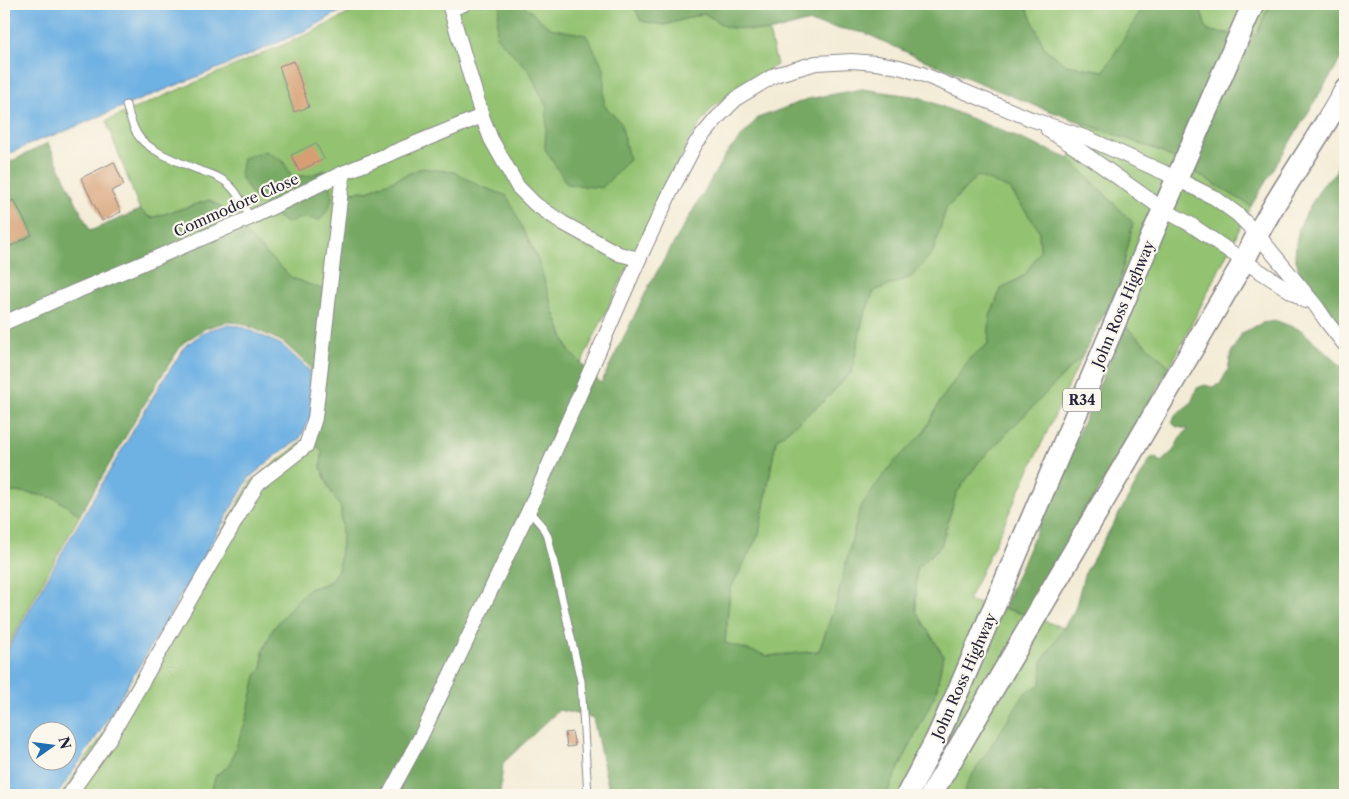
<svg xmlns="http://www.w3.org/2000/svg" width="1349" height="799" font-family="'Libre Caslon Text',serif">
  <rect width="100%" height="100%" fill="#fbf7ec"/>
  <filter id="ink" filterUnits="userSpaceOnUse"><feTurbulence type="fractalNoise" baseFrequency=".02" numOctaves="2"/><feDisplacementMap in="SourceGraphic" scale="10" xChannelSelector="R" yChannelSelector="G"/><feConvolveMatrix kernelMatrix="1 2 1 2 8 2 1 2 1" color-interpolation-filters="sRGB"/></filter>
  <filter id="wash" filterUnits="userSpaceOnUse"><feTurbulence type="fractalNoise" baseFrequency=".0096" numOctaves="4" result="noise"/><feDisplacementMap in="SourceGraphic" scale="20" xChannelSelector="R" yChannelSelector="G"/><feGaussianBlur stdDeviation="1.12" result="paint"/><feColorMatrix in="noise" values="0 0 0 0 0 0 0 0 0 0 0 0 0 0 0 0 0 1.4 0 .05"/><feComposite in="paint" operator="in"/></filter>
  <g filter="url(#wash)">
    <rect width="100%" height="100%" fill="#f3ebd5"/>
    <!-- green -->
    <g fill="#93c271" stroke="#5a7256">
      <polygon points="362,4 633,4 641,21 665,25 704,13 726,27 769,32 777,65 736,89 712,108 689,140 581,364 569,351 554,312 507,196 480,186 422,168 368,191 338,192 324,290 292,278 255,243 223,209 210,200 151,218 140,210 106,121 308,34 344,16"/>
      <polygon points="1025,4 1145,4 1104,71 1066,65 1045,49"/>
      <polygon points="1199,4 1270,4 1256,36 1207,31"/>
      <polygon points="1083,123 1160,151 1251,206 1170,367 1125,326 1105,313 1119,285 1133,223 1070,159"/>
      <polygon points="977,176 1010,189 1039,230 1040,251 1025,275 1001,289 990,316 988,344 970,358 941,400 924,432 892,464 836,603 819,651 768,656 725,644 730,590 759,534 776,440 824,401 852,372 863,318 874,291 911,277 933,252 946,209"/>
      <polygon points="1083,355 968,601 1003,608 1027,615 1064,628 1042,662 1041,684 970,780 962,795 886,795 936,692 943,655 916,611 916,569 941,546 956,494 978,463"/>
      <polygon points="308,435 322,451 321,468 330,490 341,508 342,543 338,571 329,582 307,590 263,651 263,666 256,676 246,721 229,766 216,775 210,795 61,795 102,736 165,631 251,481 301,443"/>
      <polygon points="23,492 55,498 80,515 4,653 4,493"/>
    </g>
    <!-- forest -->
    <g fill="#76a863" stroke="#4c654f" fill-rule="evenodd">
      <polygon points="500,4 522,4 550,28 586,35 604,68 604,105 621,123 629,160 602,188 567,184 545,149 547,108 530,72 496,36"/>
      <polygon points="633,4 1025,4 1045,49 1066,65 1104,71 1145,4 1199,4 1207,31 1256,36 1270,4 1345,4 1345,52 1251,206 1160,151 1036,106 919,58 865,33 806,22 769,32 726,27 704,13 665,25 641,21"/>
      <path d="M 862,89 L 919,97 L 1070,159 L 1133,223 L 1119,285 L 1083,355 L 978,463 L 956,494 L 941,546 L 916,569 L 916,611 L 943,655 L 936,692 L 886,795 L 610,795 L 593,718 L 559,710 L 503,763 L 500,795 L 210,795 L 216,775 L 229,766 L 246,721 L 256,676 L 263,666 L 263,651 L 273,629 L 290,608 L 307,590 L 329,582 L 338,570 L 342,543 L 341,508 L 330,490 L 321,468 L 322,451 L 312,440 L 344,193 L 368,191 L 422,168 L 454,172 L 480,186 L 507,196 L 538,260 L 554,312 L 568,350 L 601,383 L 651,282 L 726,154 L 758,118 L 808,99 ZM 977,176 L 1010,189 L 1039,230 L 1040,251 L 1025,275 L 1001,289 L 990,316 L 988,344 L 970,358 L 941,400 L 924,432 L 892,464 L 860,507 L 836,603 L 819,651 L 768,656 L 725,643 L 730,590 L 759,534 L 776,440 L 824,401 L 852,371 L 863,318 L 874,291 L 911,277 L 933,252 L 946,209 Z"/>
      <polygon points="1345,141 1345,345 1315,293 1300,274 1295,256 1296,243 1299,228 1309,208 1322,186 1336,171 1340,157 1341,150"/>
      <polygon points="48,143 90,231 140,210 151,218 210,200 223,209 255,243 292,278 324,290 316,377 312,375 310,367 283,342 242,323 226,322 206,328 183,343 155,386 80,515 55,498 23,492 4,493 4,165"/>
      <path d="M 266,151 L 283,161 L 292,176 L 307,176 L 326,170 C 333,194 337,199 320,220 L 302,218 L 286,223 L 274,214 L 263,201 L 254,198 L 240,175 L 243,158 Z"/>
      <polygon points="1277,321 1301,330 1345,369 1345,795 962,795 969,780 1026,692 1041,684 1042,662 1075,609 1084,575 1151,458 1155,457 1161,462 1173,451 1180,438 1188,429 1177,427 1172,423 1175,415 1191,403 1197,388 1205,385 1212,387 1220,384 1228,370 1231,353 1242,333 1262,323"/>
      <polygon points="1125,326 1170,367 1027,615 1003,608"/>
    </g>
    <!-- water -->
    <g fill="#6eb1e3" stroke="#486a8f" fill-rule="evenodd">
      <polygon points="4,4 353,4 309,29 224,66 117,109 63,132 39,140 4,156"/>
      <path d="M 227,325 L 241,326 L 282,345 L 308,369 L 313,394 L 312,415 L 299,440 L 279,453 L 249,478 L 162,628 L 99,733 L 57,795 L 4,795 L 4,656 L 69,540 L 158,388 L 186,345 L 208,330 ZM 38,732 L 68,732 L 68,762 L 38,762 Z"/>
    </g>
    <g id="blocks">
      <!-- building -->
      <g fill="#d69f73">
        <polygon points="294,61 309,107 294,112 279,66"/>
        <polygon points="316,143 324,159 299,171 291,155"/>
        <polygon points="114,162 124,185 111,191 121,212 102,221 81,178"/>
        <polygon points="14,200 32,235 11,246 4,232 4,205"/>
        <polygon points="572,732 575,746 567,747 565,733"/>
      </g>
    </g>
  </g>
  <g filter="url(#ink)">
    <use href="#blocks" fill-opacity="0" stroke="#8a8688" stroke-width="1"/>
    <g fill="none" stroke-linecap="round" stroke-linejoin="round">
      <defs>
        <g id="lane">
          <path d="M 126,105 C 129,115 132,125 137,134 C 146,150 179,162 196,169 C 207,173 218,175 227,183 C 238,192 244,206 250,218"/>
          <polyline points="529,511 542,526 548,537 581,681 588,795"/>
        </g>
        <g id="street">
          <polyline points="449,4 482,116 491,139 518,187 535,204 563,223 619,254 639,259"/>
          <polyline points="451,9 464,4"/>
          <polyline points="1048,130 1081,151 1164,210 1190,224 1244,261 1300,297 1305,301"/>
          <polyline points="4,323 58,299 250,218 343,173 482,116"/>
          <polyline points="69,795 109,739 257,484 306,446 315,418 343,173"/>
          <polyline points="389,795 421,736 529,510 639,259 670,193 696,143 717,118 737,98 775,75 816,63 852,61 876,63 899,67 922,74 1031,119 1087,138 1163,172 1215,198 1237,214 1257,234 1316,306 1327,322 1345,345"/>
        </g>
        <g id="primary">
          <polyline points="907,795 936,740 960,687 1154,231 1253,4"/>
          <path d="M 931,795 L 1244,261 C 1272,201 1313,148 1345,90"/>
        </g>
      </defs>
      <!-- lane casing -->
      <use href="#lane" stroke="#8a8688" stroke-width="9"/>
      <!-- street casing -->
      <use href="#street" stroke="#8a8688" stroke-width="16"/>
      <!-- primary casing -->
      <use href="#primary" stroke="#8a8688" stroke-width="24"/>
      <!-- lane -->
      <use href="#lane" stroke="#fff" stroke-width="7"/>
      <!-- street -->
      <use href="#street" stroke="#fff" stroke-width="14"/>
      <!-- primary -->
      <use href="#primary" stroke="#fff" stroke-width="21"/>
    </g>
  </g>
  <g text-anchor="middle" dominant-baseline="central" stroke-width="4.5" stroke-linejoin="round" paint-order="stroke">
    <!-- shield labels -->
    <rect fill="#fbf7ec" stroke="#636270" stroke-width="1" x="1063" y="388.5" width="38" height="23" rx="4"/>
    <g font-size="14" font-weight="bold" fill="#22223b">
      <text x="1082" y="400">R34</text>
    </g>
    <!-- street labels -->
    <g font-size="15" fill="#22223b" stroke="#fbf7ec">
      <text transform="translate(236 205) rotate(-24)">Commodore Close</text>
      <text transform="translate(1123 304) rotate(-67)">John Ross Highway</text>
      <text transform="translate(964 676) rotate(-66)">John Ross Highway</text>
    </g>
  </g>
  <!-- margin -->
  <rect width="1349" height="799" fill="none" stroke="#fbf7ec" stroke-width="20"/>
  <!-- north arrow -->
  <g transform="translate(52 746) rotate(76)"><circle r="24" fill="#fbf7ec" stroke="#a4a2a5"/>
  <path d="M0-4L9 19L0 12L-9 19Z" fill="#1f6fb2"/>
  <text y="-8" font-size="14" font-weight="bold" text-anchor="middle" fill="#22223b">N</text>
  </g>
</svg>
